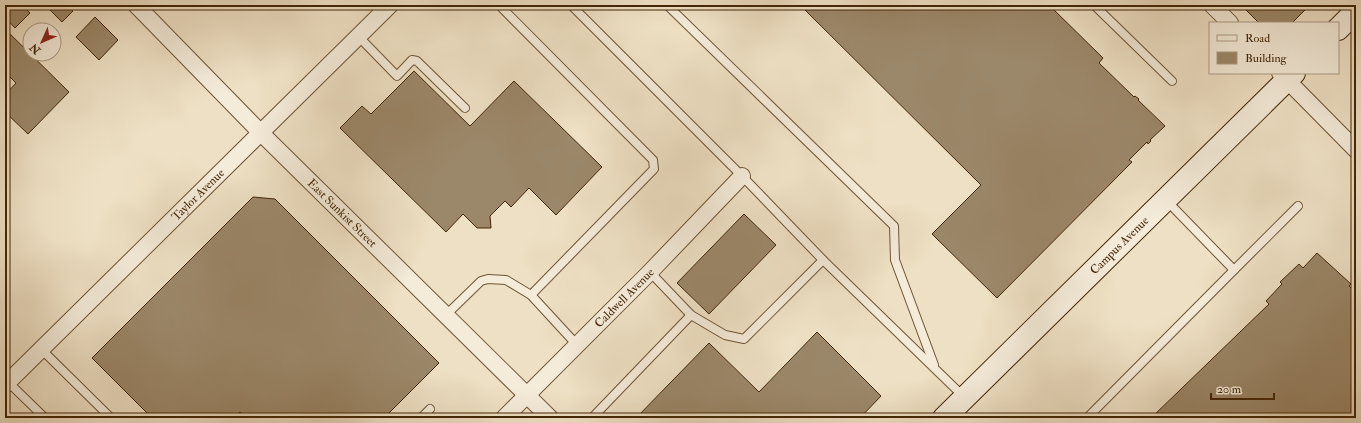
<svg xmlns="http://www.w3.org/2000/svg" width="1361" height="423" font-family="'IM FELL Double Pica',serif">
  <rect width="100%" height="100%" fill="#eee0c4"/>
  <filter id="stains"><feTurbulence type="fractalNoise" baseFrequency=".005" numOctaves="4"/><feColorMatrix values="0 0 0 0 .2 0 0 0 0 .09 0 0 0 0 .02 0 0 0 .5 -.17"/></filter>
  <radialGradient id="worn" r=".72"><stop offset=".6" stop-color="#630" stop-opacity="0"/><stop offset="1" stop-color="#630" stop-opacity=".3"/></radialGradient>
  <!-- building -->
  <g fill="#9b8769" stroke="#422607">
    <polygon points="5,5 22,5 30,13 15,28 5,17"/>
    <polygon points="45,5 67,5 73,11 62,22"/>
    <polygon points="800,5 1049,5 1103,58 1099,63 1134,97 1135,96 1139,99 1138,100 1165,126 1150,140 1151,141 1148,144 1147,142 1129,160 1132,162 997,298 932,234 981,185"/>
    <polygon points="1241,5 1310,5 1292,23 1259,23"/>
    <polygon points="95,17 118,40 99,60 76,37"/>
    <polygon points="5,29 69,92 28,134 5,112 5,95 16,83 5,72"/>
    <polygon points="414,71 470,126 514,81 602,167 556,215 529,188 511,207 505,201 490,216 491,228 477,228 463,214 446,232 340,128 362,106 371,114"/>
    <polygon points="253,197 275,199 439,363 384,418 246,418 240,412 234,418 152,418 92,358"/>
    <polygon points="744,214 776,245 709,314 677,283"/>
    <polygon points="1317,253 1351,284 1349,286 1356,293 1356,418 1151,418 1269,304 1266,301 1282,284 1280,282 1299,264 1303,268"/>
    <polygon points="817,332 881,396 860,418 636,418 709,343 759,392"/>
  </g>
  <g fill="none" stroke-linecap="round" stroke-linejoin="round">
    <defs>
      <g id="lane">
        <polyline points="502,5 501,7 653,160 654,169 531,295"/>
        <polyline points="571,5 742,176 823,260 964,397"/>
        <polyline points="667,5 894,226 895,260 934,365"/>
        <polyline points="1094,5 1172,81"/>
        <polyline points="358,36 397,76 412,60 417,61 465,108"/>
        <polyline points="1234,270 1298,206"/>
        <polyline points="650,272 691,315 725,335 744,339 823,260"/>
        <polyline points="446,315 481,281 488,279 506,280 531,295 577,345"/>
        <polyline points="41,349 111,418"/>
        <polyline points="8,382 45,418"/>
        <polyline points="421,418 430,409"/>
        <polyline points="592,418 691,315"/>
        <polyline points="1087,418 1234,270 1166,200"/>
      </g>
      <g id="street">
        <path id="s1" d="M 136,5 L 261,133 L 550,418"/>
        <polyline points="1212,5 1230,23"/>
        <polyline points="1280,73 1356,150"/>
        <path id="s2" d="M 5,385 L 390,5"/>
        <path id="s3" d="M 504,418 L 650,272 L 742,176"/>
      </g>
      <g id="secondary">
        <polyline points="1338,29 1356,11"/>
        <path id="s4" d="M 944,418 L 1294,73"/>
      </g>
    </defs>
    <!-- lane casing -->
    <use href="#lane" stroke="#6d5436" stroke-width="10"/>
    <!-- street casing -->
    <use href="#street" stroke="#6d5436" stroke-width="18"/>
    <!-- secondary casing -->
    <use href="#secondary" stroke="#422607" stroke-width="24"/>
    <!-- lane -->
    <use href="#lane" stroke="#f4ebd9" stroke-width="8"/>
    <!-- street -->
    <use href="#street" stroke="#f4ebd9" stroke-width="16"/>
    <!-- secondary -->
    <use href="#secondary" stroke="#f4ebd9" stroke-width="22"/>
  </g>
  <g text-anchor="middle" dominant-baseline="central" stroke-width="3" stroke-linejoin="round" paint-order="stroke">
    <!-- street labels -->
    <g font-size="12" fill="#422607" stroke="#f4ebd9">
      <text stroke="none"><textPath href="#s2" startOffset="271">Taylor Avenue</textPath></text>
      <text stroke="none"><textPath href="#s1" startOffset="293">East Sunkist Street</textPath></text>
      <text stroke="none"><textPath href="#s4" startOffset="246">Campus Avenue</textPath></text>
      <text stroke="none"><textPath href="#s3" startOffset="170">Caldwell Avenue</textPath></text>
    </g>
  </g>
  <!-- margin -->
  <rect width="1361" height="423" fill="none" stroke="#eee0c4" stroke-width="20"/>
  <rect x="6" y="6" width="1349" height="411" fill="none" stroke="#422607" stroke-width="2"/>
  <rect x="10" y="10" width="1341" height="403" fill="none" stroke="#422607"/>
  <!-- legend -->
  <rect x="1209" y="22" width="130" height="52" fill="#f4ebd9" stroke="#ad9c85"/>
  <rect x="1217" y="35" width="20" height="6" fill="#f4ebd9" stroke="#ad9c85"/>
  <text x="1245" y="42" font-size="12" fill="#422607">Road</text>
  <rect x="1217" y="52" width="20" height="12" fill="#9b8769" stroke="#ad9c85"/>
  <text x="1245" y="62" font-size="12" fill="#422607">Building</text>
  <!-- north arrow -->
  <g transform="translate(42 42) rotate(225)"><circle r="19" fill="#f4ebd9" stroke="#ad9c85"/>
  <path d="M0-3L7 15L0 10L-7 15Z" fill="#8f2418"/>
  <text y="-6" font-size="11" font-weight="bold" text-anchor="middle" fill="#422607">N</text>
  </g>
  <!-- scale -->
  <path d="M1211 393v6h63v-6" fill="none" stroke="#422607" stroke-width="2"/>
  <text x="1217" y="393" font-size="12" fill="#422607" stroke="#f4ebd9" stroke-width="3" paint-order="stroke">20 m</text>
  <rect width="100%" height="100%" filter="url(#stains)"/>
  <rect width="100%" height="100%" fill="url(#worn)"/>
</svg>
